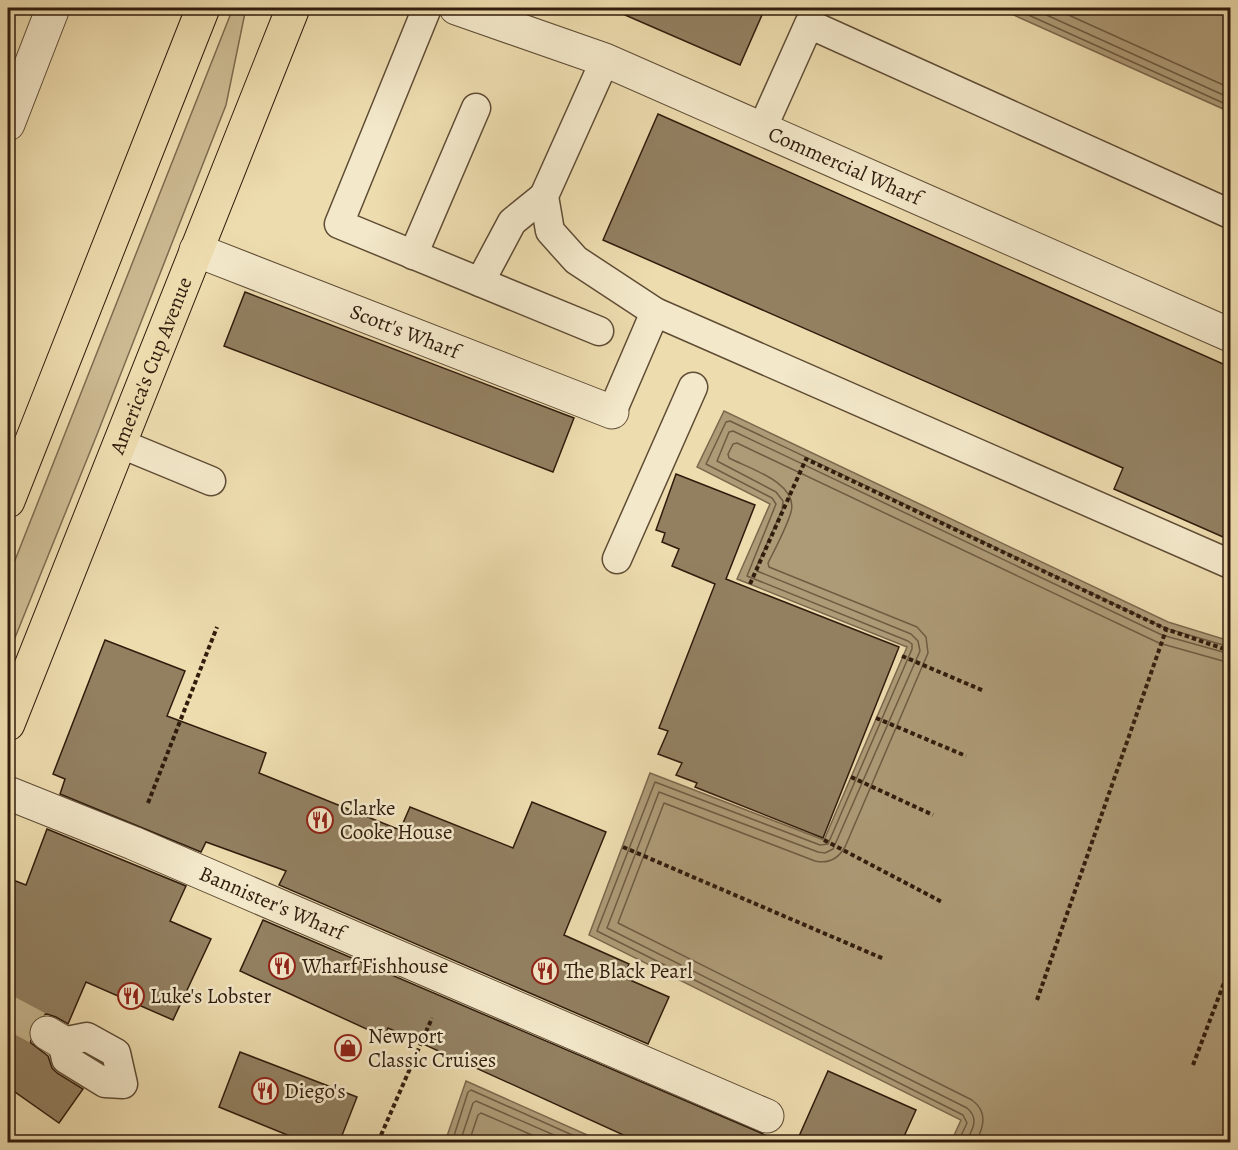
<svg xmlns="http://www.w3.org/2000/svg" width="1238" height="1150" font-family="Alegreya,serif">
  <rect width="100%" height="100%" fill="#eddcae"/>
  <filter id="stains"><feTurbulence type="fractalNoise" baseFrequency=".00333" numOctaves="4"/><feColorMatrix values="0 0 0 0 .2 0 0 0 0 .09 0 0 0 0 .02 0 0 0 .5 -.17"/></filter>
  <radialGradient id="worn" r=".72"><stop offset=".6" stop-color="#630" stop-opacity="0"/><stop offset="1" stop-color="#630" stop-opacity=".3"/></radialGradient>
  <!-- green -->
  <polygon fill="#cdbb93" stroke="#7e6c50" stroke-width="1.5" points="233,8 246,8 226,105 98,432 8,655 8,578"/>
  <!-- water -->
  <g fill="#ad9b77" stroke="#7b684d" stroke-width="1.5">
    <polygon points="998,8 1230,8 1230,112"/>
    <polygon points="724,411 1168,622 1230,641 1230,1142 951,1142 961,1120 589,935 650,773 824,840 907,647 737,579 770,504 697,467"/>
    <polygon points="466,1081 603,1142 445,1142"/>
  </g>
  <g fill="none" stroke-linecap="round" stroke-linejoin="round">
    <!-- shore -->
    <g stroke="#6e5c42" stroke-width="1.5">
      <polyline points="1013,8 1230,106"/>
      <polyline points="1031,8 1230,98"/>
      <polyline points="1053,8 1230,88"/>
      <polyline points="452,1142 468,1092 471,1090 588,1142"/>
      <polyline points="460,1142 473,1103 476,1101 570,1142"/>
      <polyline points="469,1142 478,1115 481,1113 548,1142"/>
      <polyline points="958,1142 967,1123 963,1115 597,931 655,782 820,845 828,844 912,649 912,644 908,641 747,576 776,504 772,498 706,464 726,422 730,421 1165,628 1230,647"/>
      <path d="M 966,1142 C 972,1130 980,1119 967,1108 L 607,928 L 659,792 L 818,852 L 825,853 L 833,849 L 920,651 L 918,641 L 911,634 L 757,571 L 756,568 L 782,510 L 783,501 L 776,492 L 717,461 L 729,432 L 733,431 L 1162,635 L 1230,654"/>
      <path d="M 976,1142 C 984,1126 988,1112 972,1100 L 618,923 L 664,803 L 815,861 C 828,864 838,859 845,847 L 928,653 L 926,637 L 917,627 L 769,567 L 768,563 C 776,547 786,529 791,512 C 799,483 748,468 729,458 L 728,454 L 733,444 L 737,443 L 1159,643 L 1230,663"/>
    </g>
  </g>
  <!-- building -->
  <g fill="#928061" stroke="#301c0d" stroke-width="1.5">
    <polygon points="609,8 765,8 740,65"/>
    <polygon points="658,114 1230,367 1230,540 1114,489 1123,468 603,240"/>
    <polygon points="245,292 574,418 553,472 224,346"/>
    <polygon points="676,474 755,505 726,579 899,647 823,838 695,787 697,783 676,775 682,763 658,754 668,731 659,728 715,584 672,566 679,549 662,542 665,533 656,530"/>
    <polygon points="105,640 185,671 167,716 266,753 259,773 400,830 410,807 513,848 532,802 606,832 564,935 629,964 623,977 669,997 648,1044 279,885 286,871 206,842 201,852 60,794 65,779 53,774"/>
    <polygon points="47,829 186,886 170,921 211,939 173,1020 86,982 68,1024 56,1017 47,1014 38,1016 31,1023 28,1032 31,1043 48,1056 52,1068 57,1073 83,1089 59,1123 8,1087 8,878 26,885"/>
    <polygon points="263,920 761,1133 781,1143 641,1143 388,1028 384,1037 240,971"/>
    <polygon points="240,1052 357,1097 339,1143 307,1143 219,1107"/>
    <polygon points="828,1071 916,1110 901,1143 796,1143"/>
  </g>
  <g fill="none" stroke-linecap="round" stroke-linejoin="round">
    <!-- minor-tunnel -->
    <polyline stroke="#c7b68e" stroke-width="33" stroke-dasharray="33 16" stroke-linecap="butt" points="8,1012 47,1033"/>
    <defs>
      <g id="service">
        <polyline points="427,8 339,224 599,331"/>
        <polyline points="605,60 544,196 550,231 576,260 655,312 1230,564"/>
        <polyline points="762,129 809,24 1230,214"/>
        <polyline points="413,255 476,108"/>
        <polyline points="480,282 512,222 544,196"/>
        <polyline points="612,412 655,312"/>
        <polyline points="119,443 211,481"/>
        <polyline points="617,559 693,387"/>
        <polygon points="87,1037 116,1053 123,1084 105,1083 66,1059 62,1042"/>
      </g>
      <g id="minor">
        <path id="s1" d="M 456,8 L 605,60 L 1230,335"/>
        <path id="s2" d="M 196,250 L 612,412"/>
        <path id="s3" d="M 8,793 L 133,843 L 767,1116"/>
        <polyline points="47,1033 62,1042"/>
      </g>
      <polyline id="tertiary" points="8,124 53,8"/>
      <g id="primary">
        <polyline points="8,501 203,8"/>
        <path id="s4" d="M 8,724 L 293,8"/>
      </g>
    </defs>
    <!-- service casing -->
    <use href="#service" stroke="#5f4c35" stroke-width="31"/>
    <!-- minor casing -->
    <use href="#minor" stroke="#5f4c35" stroke-width="35"/>
    <!-- tertiary casing -->
    <use href="#tertiary" stroke="#5f4c35" stroke-width="35"/>
    <!-- primary casing -->
    <use href="#primary" stroke="#301c0d" stroke-width="35"/>
    <!-- path -->
    <g stroke="#301c0d" stroke-width="4" stroke-dasharray="4.5 3" stroke-linecap="butt">
      <polyline points="750,584 806,459 1166,629 1230,651"/>
      <polyline points="902,656 984,691"/>
      <polyline points="876,718 966,756"/>
      <polyline points="851,777 933,815"/>
      <polyline points="148,803 217,627"/>
      <polyline points="824,840 942,902"/>
      <polyline points="623,847 884,959"/>
      <polyline points="1037,1000 1166,630"/>
      <polyline points="1193,1065 1230,967"/>
      <polyline points="378,1142 432,1018"/>
    </g>
    <!-- service -->
    <use href="#service" stroke="#f3e8ca" stroke-width="28"/>
    <!-- minor -->
    <use href="#minor" stroke="#f3e8ca" stroke-width="33"/>
    <!-- tertiary -->
    <use href="#tertiary" stroke="#f3e8ca" stroke-width="33"/>
    <!-- primary -->
    <use href="#primary" stroke="#eddcae" stroke-width="33"/>
  </g>
  <!-- icons -->
  <defs>
    <symbol id="restaurant-ring" viewBox="-11 -11 22 22"><circle r="9.5" fill="#f3e8ca" stroke="#8f2418" stroke-width="1.5"/><path d="M-5-6h1v4h1v-4h1v4h1v-4h1v5L-1.5 .5V6h-2V.5L-5-1ZM5-6V6H3V1.5H1.5Q1.5-4 5-6Z" fill="#8f2418"/></symbol>
    <symbol id="shop-ring" viewBox="-11 -11 22 22"><circle r="9.5" fill="#f3e8ca" stroke="#8f2418" stroke-width="1.5"/><path d="M-5-2.5h2.3a2.7 3.5 0 0 1 5.4 0H5L5.5 6h-11ZM-1.5-2.5h3a1.5 2.3 0 0 0-3 0Z" fill="#8f2418"/></symbol>
  </defs>
  <g fill-rule="evenodd">
    <use href="#restaurant-ring" x="305" y="805" width="30" height="30"/>
    <use href="#restaurant-ring" x="267" y="951" width="30" height="30"/>
    <use href="#restaurant-ring" x="530" y="956" width="30" height="30"/>
    <use href="#restaurant-ring" x="116" y="981" width="30" height="30"/>
    <use href="#shop-ring" x="333" y="1033" width="30" height="30"/>
    <use href="#restaurant-ring" x="250" y="1076" width="30" height="30"/>
  </g>
  <g text-anchor="middle" dominant-baseline="central" stroke-width="5" stroke-linejoin="round" paint-order="stroke">
    <!-- street labels -->
    <g font-size="21" fill="#301c0d" stroke="#f3e8ca">
      <text stroke="none"><textPath href="#s1" startOffset="420">Commercial Wharf</textPath></text>
      <text stroke="none"><textPath href="#s2" startOffset="224">Scott's Wharf</textPath></text>
      <text stroke="none"><textPath href="#s4" startOffset="386">America's Cup Avenue</textPath></text>
      <text stroke="none"><textPath href="#s3" startOffset="286">Bannister's Wharf</textPath></text>
    </g>
    <!-- poi labels -->
    <g font-size="21" fill="#301c0d" stroke="#f3e8ca" text-anchor="start">
      <text x="340" y="808">Clarke<tspan x="340" dy="24">Cooke House</tspan></text>
      <text x="302" y="966">Wharf Fishhouse</text>
      <text x="564" y="971">The Black Pearl</text>
      <text x="150" y="996">Luke's Lobster</text>
      <text x="368" y="1036">Newport<tspan x="368" dy="24">Classic Cruises</tspan></text>
      <text x="284" y="1091">Diego's</text>
    </g>
  </g>
  <!-- margin -->
  <rect width="1238" height="1150" fill="none" stroke="#eddcae" stroke-width="30"/>
  <rect x="9" y="9" width="1220" height="1132" fill="none" stroke="#301c0d" stroke-width="3"/>
  <rect x="15" y="15" width="1208" height="1120" fill="none" stroke="#301c0d" stroke-width="1.5"/>
  <rect width="100%" height="100%" filter="url(#stains)"/>
  <rect width="100%" height="100%" fill="url(#worn)"/>
</svg>
